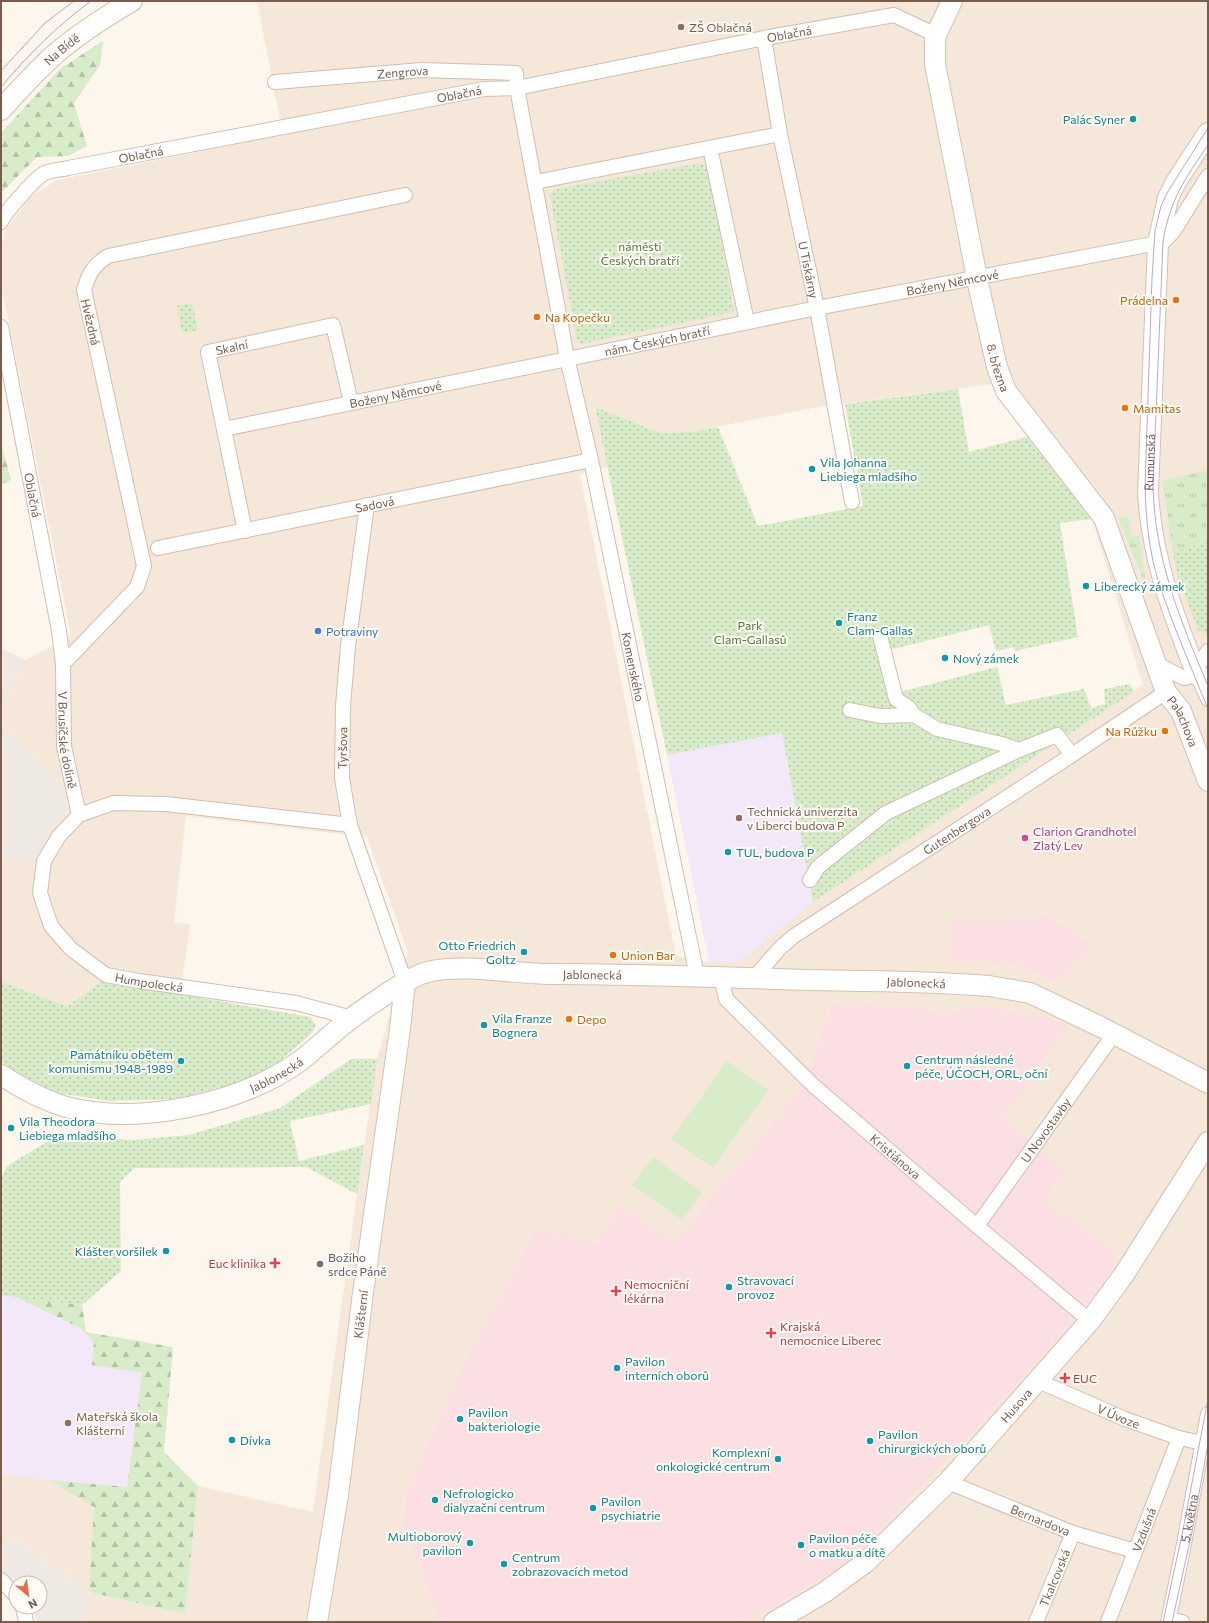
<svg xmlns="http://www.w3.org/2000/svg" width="1209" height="1623" font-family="Commissioner,sans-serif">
  <defs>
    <pattern id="grass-tufts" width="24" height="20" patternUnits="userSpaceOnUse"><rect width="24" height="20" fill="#d8ecc9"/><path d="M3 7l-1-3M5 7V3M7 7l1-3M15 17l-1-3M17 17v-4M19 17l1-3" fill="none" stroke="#b4c2a5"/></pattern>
    <pattern id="forest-firs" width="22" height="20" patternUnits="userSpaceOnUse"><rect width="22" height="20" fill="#d8ecc9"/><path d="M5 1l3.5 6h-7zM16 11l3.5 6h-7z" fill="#b4c2a5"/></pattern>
    <pattern id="park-dots" width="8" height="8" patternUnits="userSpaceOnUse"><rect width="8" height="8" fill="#d8ecc9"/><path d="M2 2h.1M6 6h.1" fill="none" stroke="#b4c2a5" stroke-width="1.8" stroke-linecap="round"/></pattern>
  </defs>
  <rect width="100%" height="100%" fill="#fdf6ec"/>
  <!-- residential -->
  <path fill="#f5e8da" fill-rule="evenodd" d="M 257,1 L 1208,1 L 1208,1622 L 84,1622 L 89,1592 L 13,1538 L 1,1544 L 1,1474 L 49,1480 L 94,1507 L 89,1592 L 185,1614 L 198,1486 L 313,1512 L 357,1194 L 377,1059 L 408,952 L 367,837 L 186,816 L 174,922 L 190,924 L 180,995 L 103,981 L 67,1006 L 4,983 L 1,977 L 1,860 L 35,860 L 49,829 L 69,808 L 63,789 L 1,725 L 1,702 L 25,660 L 71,636 L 1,284 L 1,252 L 5,231 L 31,196 L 57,180 L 283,135 ZM 992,384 L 1092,519 L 1143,685 L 813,902 L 738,962 L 709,962 L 676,956 L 580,474 L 607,467 L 595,408 L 660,433 L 690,432 L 818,407 Z"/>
  <!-- industrial -->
  <g fill="#efe9e4">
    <polygon points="1,648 25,660 1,702"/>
    <polygon points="1,725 63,789 69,808 49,830 35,860 1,860"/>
    <polygon points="13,1538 89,1592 84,1622 38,1622 31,1607 40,1607 40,1583 16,1583 16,1584 1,1573 1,1544"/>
  </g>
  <!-- education -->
  <g fill="#f3e8fa">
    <polygon points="782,733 813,902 738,962 709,962 667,755"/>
    <polygon points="1,1294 12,1295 80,1328 94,1342 92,1365 142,1373 127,1487 49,1480 1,1474"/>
  </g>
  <!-- medical -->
  <g fill="#fbdfe3">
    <polygon points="1051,918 1092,945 1083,958 1067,971 1059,983 1023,966 999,962 951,961 953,920"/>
    <polygon points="875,1005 919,1009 943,1015 983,1006 1029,1015 1044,1016 1068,1025 1003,1119 1064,1169 1044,1202 1120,1255 1094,1298 961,1444 850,1560 786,1599 744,1622 440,1622 404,1525 407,1492 462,1369 535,1230 596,1244 620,1205 675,1243 804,1086 831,1006"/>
  </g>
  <!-- grass -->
  <g fill="url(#grass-tufts)">
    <polygon points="1208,470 1208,541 1173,553 1162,481"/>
    <polygon points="1128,516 1132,536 1139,536 1146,584 1145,584 1118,518"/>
  </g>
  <!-- forest -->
  <g fill="url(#forest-firs)">
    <polygon points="103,41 100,65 74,103 87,146 68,156 37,157 1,193 1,133 61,68"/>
    <polygon points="1,442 11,480 1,485"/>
    <polygon points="12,1295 82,1305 86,1332 173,1347 164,1452 198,1486 185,1614 89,1592 94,1507 49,1480 127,1487 142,1373 92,1365 94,1342 80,1328"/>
  </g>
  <!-- park -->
  <g fill="url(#park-dots)">
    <polygon points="701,163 709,171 734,312 581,344 577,340 550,194 556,189"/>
    <polygon points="192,303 198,330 182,333 177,306"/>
    <polygon points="958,389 969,452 1027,437 1092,519 1060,523 1078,637 1015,651 1014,647 996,651 989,625 889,650 900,692 997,667 1006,705 1084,689 1091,708 1105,704 1104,689 1129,684 1135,691 813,902 782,733 667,755 595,407 660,433 690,432 718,427 758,526 863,506 845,404"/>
    <polygon points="1208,541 1208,634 1207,635 1198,630 1177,574 1173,553"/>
    <polygon points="1,977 4,983 67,1006 103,981 310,1017 316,1025 312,1033 279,1062 251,1079 176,1099 109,1101 57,1093 27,1079 1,1062"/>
    <polygon points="351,1059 377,1059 371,1104 290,1121 299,1161 364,1145 357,1194 306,1167 134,1168 120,1182 121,1271 82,1305 1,1295 1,1178 7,1166 60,1134 132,1140 189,1135 280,1108"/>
  </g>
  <!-- pitch -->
  <g fill="#d8ecc9">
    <polygon points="727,1061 768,1090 713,1168 671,1139"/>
    <polygon points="653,1157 702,1192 682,1220 632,1185"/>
  </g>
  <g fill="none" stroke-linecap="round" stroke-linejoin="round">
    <defs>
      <g id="street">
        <path id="s1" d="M 764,38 L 780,134 L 817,308 L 852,502"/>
        <path id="s2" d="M 275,82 L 422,70 L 516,73 L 517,88 L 567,358 L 591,460 L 697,976"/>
        <polyline points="710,148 747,322"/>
        <polyline points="535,182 780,134"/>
        <path id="s3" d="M 1,222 C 4,213 35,179 43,174 C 49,170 61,170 68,168 L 484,89 L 517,88 L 764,38 L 894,15 L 936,35"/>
        <path id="s4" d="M 1,327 L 59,631 L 63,664 L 64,746 L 79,815"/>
        <path id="s5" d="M 224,429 L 817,308 L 1163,242 L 1173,232 L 1208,176"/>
        <polyline points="367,505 348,646 343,706 342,778 350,825 405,982"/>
        <path id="s6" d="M 245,531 L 208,352 L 333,325 L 351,402"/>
        <path id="s7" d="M 158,548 L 591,460"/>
        <polyline points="880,636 896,699 908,707 914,715"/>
        <polyline points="1155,663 1184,678 1197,675 1208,676"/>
        <path d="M 63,664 L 137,587 L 144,566 L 84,290 C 89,273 93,266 108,256 L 405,195"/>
        <polyline points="1197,675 1199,664 1208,651"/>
        <polyline points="1197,675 1208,699"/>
        <polyline points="850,710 880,716 914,715 937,729 1002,744 1019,750"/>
        <path id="s8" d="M 350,825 L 166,804 L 113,803 L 79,815 L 59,836 L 44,861 L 40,893 L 51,926 L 71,949 L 106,975 L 139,981 L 296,1003 L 352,1018"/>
        <polyline points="810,880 818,867 886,813 1019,750 1057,735 1072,755"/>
        <path id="s9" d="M 721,976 L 726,999 L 814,1086 L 977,1226 L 1090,1321"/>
        <path id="s10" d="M 754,978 L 780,948 L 794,936 L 1072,755 L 1166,692"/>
        <path id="s11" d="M 977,1226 L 1114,1034"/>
        <path id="s12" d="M 1036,1380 L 1125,1419 L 1179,1438 L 1203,1443"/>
        <path id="s13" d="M 948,1482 L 1073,1533 L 1135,1551"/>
        <polyline points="1,1580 16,1596"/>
        <polyline points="23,1607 26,1622"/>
        <polyline points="1169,1619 1182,1622"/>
        <path id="s14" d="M 1036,1622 L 1073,1533"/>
        <path id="s15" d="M 1108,1622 L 1179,1438"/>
        <path id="s16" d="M 1168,1622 L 1183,1549 L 1208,1414"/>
      </g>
      <g id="secondary">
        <path id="s17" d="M 952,1 L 936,35 L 935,42 L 935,64 L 979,288 L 997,367 L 1006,391 L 1104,518 L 1166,692 L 1181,711 L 1208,781"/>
        <path id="s18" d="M 1,110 C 18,91 35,72 54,55 C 78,34 105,17 132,1"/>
        <path id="s19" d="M 1197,675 C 1173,614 1152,559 1148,493 L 1158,243 L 1168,198 L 1176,182 L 1208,133"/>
        <path id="s20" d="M 1,1075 C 21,1088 43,1100 66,1107 C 138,1126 240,1104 300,1061 C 318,1047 334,1031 352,1018 C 363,1009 375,1002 386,994 C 400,985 416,974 432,971 C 467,964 515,974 552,974 C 637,974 722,977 807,980 C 867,981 928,981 989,986 L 1030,993 L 1099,1026 L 1208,1083"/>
        <path id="s21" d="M 317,1622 L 338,1495 L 363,1293 L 400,1029 L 405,982"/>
        <path id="s22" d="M 774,1622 L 825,1592 L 866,1562 L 948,1482 L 1090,1321 L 1125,1273 L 1208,1142"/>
      </g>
    </defs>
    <!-- street casing -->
    <use href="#street" stroke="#d1beb0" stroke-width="16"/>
    <!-- secondary casing -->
    <use href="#secondary" stroke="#d6c0b0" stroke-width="22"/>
    <!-- street -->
    <use href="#street" stroke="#fff" stroke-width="14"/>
    <!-- secondary -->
    <use href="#secondary" stroke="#fff" stroke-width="20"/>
    <!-- tram -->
    <g stroke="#b9a8c9" stroke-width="1">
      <polyline points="1,71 45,23 74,1"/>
      <path d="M 1,87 C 28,55 57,26 91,1"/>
      <path d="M 1208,128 L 1167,193 L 1161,206 L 1155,231 L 1152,278 L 1145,487 C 1146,519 1149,553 1159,583 C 1173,626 1191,667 1208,709"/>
      <path d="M 1208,145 C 1185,179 1170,199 1163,242 L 1153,486 C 1155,561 1180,619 1208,686"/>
      <polyline points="1163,1622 1183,1530 1208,1399"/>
      <polyline points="1172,1622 1192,1532 1208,1444"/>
    </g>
  </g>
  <!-- markers -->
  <g fill="#8d6e63" stroke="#fffaf3" stroke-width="1.5">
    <circle cx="681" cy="27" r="4"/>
    <circle cx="739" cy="818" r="4"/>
    <circle cx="68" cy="1423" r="4"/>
  </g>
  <g fill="#0f9aa8" stroke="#fffaf3" stroke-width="1.5">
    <circle cx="1133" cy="119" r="4"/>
    <circle cx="812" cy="469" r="4"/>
    <circle cx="1086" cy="586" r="4"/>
    <circle cx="839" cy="623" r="4"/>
    <circle cx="945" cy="658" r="4"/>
    <circle cx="728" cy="852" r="4"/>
    <circle cx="524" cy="952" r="4"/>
    <circle cx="484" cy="1025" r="4"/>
    <circle cx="181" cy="1061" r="4"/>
    <circle cx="907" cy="1066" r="4"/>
    <circle cx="11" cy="1128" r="4"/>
    <circle cx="166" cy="1251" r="4"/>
    <circle cx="729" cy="1287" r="4"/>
    <circle cx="617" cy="1368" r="4"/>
    <circle cx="460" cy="1419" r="4"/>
    <circle cx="232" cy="1440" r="4"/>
    <circle cx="870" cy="1441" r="4"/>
    <circle cx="778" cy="1459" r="4"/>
    <circle cx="435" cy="1500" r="4"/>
    <circle cx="593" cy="1508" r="4"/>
    <circle cx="470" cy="1543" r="4"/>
    <circle cx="801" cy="1545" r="4"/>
    <circle cx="504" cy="1564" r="4"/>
  </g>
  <g fill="#e8710a" stroke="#fffaf3" stroke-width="1.5">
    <circle cx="1176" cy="300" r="4"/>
    <circle cx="537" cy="317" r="4"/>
    <circle cx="1125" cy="408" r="4"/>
    <circle cx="1165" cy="731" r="4"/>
    <circle cx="613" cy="955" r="4"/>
    <circle cx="569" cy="1019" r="4"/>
  </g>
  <circle fill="#3f7fe0" stroke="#fffaf3" stroke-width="1.5" cx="318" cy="631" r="4"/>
  <circle fill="#d1479c" stroke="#fffaf3" stroke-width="1.5" cx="1025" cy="838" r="4"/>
  <g fill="#e0444e" stroke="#fffaf3" stroke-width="1.5">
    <path d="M273 1257h4v4h4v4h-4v4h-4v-4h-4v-4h4z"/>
    <path d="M614 1285h4v4h4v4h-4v4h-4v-4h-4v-4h4z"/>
    <path d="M769 1327h4v4h4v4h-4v4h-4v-4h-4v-4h4z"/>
    <path d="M1063 1372h4v4h4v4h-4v4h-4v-4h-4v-4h4z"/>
  </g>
  <circle fill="#6b7280" stroke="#fffaf3" stroke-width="1.5" cx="320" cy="1264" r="4"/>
  <g text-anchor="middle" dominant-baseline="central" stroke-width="4" stroke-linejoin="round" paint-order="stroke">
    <!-- education labels -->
    <g font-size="12" fill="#785e54" stroke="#fffaf3" text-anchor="start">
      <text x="689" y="27">ZŠ Oblačná</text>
      <text x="747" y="811">Technická univerzita<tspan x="747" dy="14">v Liberci budova P</tspan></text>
      <text x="76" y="1416">Mateřská škola<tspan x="76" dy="14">Klášterní</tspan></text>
    </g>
    <!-- street labels -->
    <g font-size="12" fill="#7a5c4d" stroke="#fffaf3">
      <text stroke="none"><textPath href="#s3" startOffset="824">Oblačná</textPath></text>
      <text stroke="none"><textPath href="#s18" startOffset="86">Na Bídě</textPath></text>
      <text stroke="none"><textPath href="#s2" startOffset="128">Zengrova</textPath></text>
      <text stroke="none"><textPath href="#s3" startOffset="488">Oblačná</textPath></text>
      <text stroke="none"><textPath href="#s3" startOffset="164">Oblačná</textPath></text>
      <text stroke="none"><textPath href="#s1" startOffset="236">U Tiskárny</textPath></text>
      <text stroke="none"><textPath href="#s5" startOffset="743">Boženy Němcové</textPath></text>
      <text transform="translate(91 322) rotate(77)">Hvězdná</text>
      <text stroke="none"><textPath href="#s5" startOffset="442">nám. Českých bratří</textPath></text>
      <text stroke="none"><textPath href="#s6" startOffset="207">Skalní</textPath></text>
      <text stroke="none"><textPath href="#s17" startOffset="377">8. března</textPath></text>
      <text stroke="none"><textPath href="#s5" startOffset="175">Boženy Němcové</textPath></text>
      <text stroke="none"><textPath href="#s19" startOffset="220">Rumunská</textPath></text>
      <text stroke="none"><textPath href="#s4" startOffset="171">Oblačná</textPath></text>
      <text stroke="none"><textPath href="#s7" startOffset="221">Sadová</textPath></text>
      <text stroke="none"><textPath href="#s2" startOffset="847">Komenského</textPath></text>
      <text stroke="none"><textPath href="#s17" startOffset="781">Palachova</textPath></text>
      <text stroke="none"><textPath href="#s4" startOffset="419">V Brusičské dolině</textPath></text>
      <text transform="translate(342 748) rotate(-89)">Tyršova</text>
      <text stroke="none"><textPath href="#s10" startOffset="252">Gutenbergova</textPath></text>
      <text stroke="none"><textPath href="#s20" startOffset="639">Jablonecká</textPath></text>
      <text stroke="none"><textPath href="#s8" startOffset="517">Humpolecká</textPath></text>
      <text stroke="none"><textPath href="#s20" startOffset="963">Jablonecká</textPath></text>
      <text stroke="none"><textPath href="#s20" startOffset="290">Jablonecká</textPath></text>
      <text stroke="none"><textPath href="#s11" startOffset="118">U Novostavby</textPath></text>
      <text stroke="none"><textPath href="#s9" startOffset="255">Kristiánova</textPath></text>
      <text stroke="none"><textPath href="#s21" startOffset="311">Klášterní</textPath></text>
      <text stroke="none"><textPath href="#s22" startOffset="327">Husova</textPath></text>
      <text stroke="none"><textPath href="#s12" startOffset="90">V Úvoze</textPath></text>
      <text stroke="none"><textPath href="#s16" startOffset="106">5. května</textPath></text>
      <text stroke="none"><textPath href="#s13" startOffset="100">Bernardova</textPath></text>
      <text stroke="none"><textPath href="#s15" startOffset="99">Vzdušná</textPath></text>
      <text stroke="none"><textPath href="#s14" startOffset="48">Tkalcovská</textPath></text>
    </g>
    <!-- culture labels -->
    <g font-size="12" fill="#0d838f" stroke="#fffaf3" text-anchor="start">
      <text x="1125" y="119" text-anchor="end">Palác Syner</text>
      <text x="820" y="462">Vila Johanna<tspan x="820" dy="14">Liebiega mladšího</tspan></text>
      <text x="1094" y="586">Liberecký zámek</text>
      <text x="847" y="616">Franz<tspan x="847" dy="14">Clam-Gallas</tspan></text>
      <text x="953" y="658">Nový zámek</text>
      <text x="736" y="852">TUL, budova P</text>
      <text x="516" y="945" text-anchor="end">Otto Friedrich<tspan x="516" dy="14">Goltz</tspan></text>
      <text x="492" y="1018">Vila Franze<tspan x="492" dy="14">Bognera</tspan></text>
      <text x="173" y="1054" text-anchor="end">Památníku obětem<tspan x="173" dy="14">komunismu 1948-1989</tspan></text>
      <text x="915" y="1059">Centrum následné<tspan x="915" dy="14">péče, ÚČOCH, ORL, oční</tspan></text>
      <text x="19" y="1121">Vila Theodora<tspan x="19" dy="14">Liebiega mladšího</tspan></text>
      <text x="158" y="1251" text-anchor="end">Klášter voršilek</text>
      <text x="737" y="1280">Stravovací<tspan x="737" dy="14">provoz</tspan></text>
      <text x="625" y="1361">Pavilon<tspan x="625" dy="14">interních oborů</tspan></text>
      <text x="468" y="1412">Pavilon<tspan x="468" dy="14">bakteriologie</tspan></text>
      <text x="878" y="1434">Pavilon<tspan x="878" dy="14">chirurgických oborů</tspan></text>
      <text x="240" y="1440">Dívka</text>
      <text x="770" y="1452" text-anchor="end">Komplexní<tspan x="770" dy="14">onkologické centrum</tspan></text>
      <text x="443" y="1493">Nefrologicko<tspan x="443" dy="14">dialyzační centrum</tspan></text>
      <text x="601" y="1501">Pavilon<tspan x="601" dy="14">psychiatrie</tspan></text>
      <text x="462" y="1536" text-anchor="end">Multioborový<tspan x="462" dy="14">pavilon</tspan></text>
      <text x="809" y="1538">Pavilon péče<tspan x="809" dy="14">o matku a dítě</tspan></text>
      <text x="512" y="1557">Centrum<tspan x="512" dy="14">zobrazovacích metod</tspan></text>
    </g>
    <!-- park labels -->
    <g font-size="12" fill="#537a41" stroke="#fffaf3">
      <text x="640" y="246">náměstí<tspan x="640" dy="14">Českých bratří</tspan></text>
      <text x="750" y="625">Park<tspan x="750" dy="14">Clam-Gallasů</tspan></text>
    </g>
    <!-- food labels -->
    <g font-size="12" fill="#c56008" stroke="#fffaf3" text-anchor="start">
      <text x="1168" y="300" text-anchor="end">Prádelna</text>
      <text x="545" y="317">Na Kopečku</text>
      <text x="1133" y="408">Mamitas</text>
      <text x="1157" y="731" text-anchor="end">Na Růžku</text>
      <text x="621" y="955">Union Bar</text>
      <text x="577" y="1019">Depo</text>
    </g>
    <!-- shop labels -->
    <g font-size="12" fill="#366cbe" stroke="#fffaf3" text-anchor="start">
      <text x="326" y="631">Potraviny</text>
    </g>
    <!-- hotel labels -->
    <g font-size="12" fill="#b23c85" stroke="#fffaf3" text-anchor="start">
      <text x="1033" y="831">Clarion Grandhotel<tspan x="1033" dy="14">Zlatý Lev</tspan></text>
    </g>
    <!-- worship labels -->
    <g font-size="12" fill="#5b616d" stroke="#fffaf3" text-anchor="start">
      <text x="328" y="1257">Božího<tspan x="328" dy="14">srdce Páně</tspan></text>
    </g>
    <!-- health labels -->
    <g font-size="12" fill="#be3a42" stroke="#fffaf3" text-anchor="start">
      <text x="266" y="1263" text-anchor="end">Euc klinika</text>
      <text x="624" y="1284">Nemocniční<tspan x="624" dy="14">lékárna</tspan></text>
      <text x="780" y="1326">Krajská<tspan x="780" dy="14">nemocnice Liberec</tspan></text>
      <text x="1073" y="1378">EUC</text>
    </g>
  </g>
  <!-- border -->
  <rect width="1209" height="1623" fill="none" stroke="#7a5c4d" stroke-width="4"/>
  <!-- north arrow -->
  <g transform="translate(28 1595) rotate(151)"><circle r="19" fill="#fffaf3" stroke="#cabbb1"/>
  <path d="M0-3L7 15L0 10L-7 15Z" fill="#e76f51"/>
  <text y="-6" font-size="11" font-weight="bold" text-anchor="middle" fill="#7a5c4d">N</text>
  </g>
</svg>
